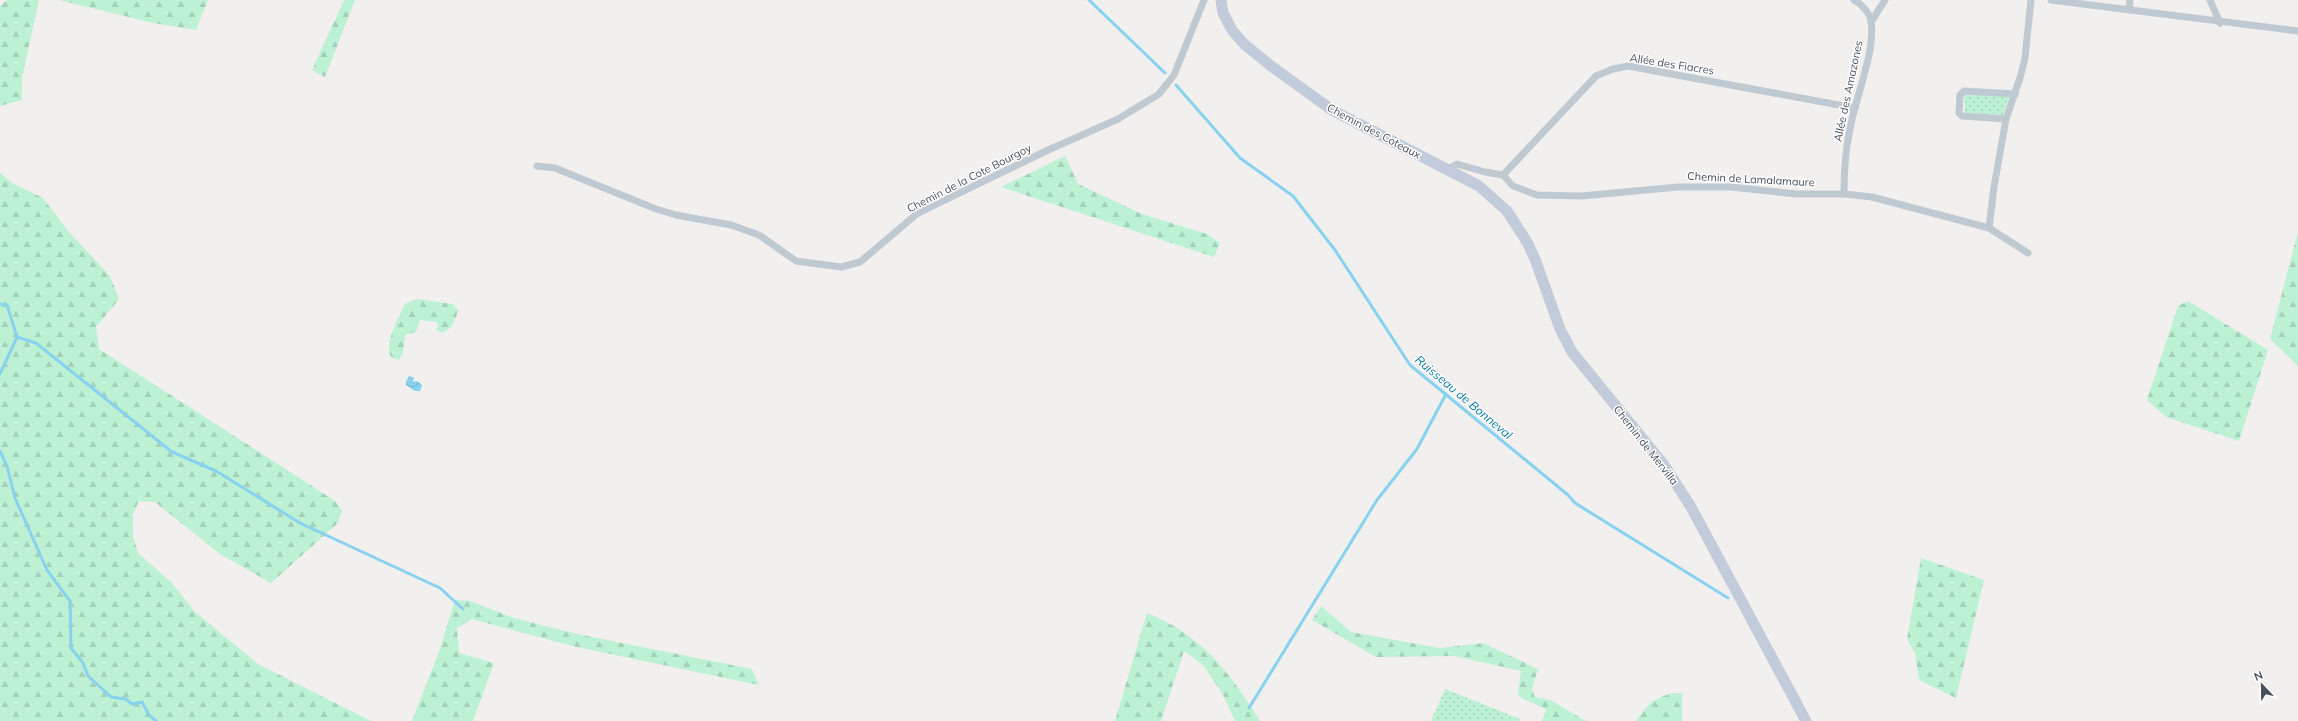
<svg xmlns="http://www.w3.org/2000/svg" width="2298" height="721" font-family="Mulish,sans-serif">
  <defs>
    <pattern id="grass-dots" width="8" height="8" patternUnits="userSpaceOnUse"><rect width="8" height="8" fill="#bcf1d4"/><path d="M2 2h.1M6 6h.1" fill="none" stroke="#a3d0b8" stroke-width="1.8" stroke-linecap="round"/></pattern>
    <pattern id="forest-firs" width="22" height="20" patternUnits="userSpaceOnUse"><rect width="22" height="20" fill="#bcf1d4"/><path d="M5 1l3.5 6h-7zM16 11l3.5 6h-7z" fill="#a3d0b8"/></pattern>
    <pattern id="water-waves" width="16" height="10" patternUnits="userSpaceOnUse"><rect width="16" height="10" fill="#88d2ef"/><path d="M0 5q4-4 8 0t8 0" fill="none" stroke="#71adc5"/></pattern>
  </defs>
  <rect width="100%" height="100%" fill="#f2efef"/>
  <!-- grass -->
  <g fill="url(#grass-dots)">
    <polygon points="1966,94 2009,97 2003,115 1965,113 1964,97"/>
    <polygon points="1445,689 1520,719 1519,721 1431,721"/>
  </g>
  <!-- forest -->
  <g fill="url(#forest-firs)">
    <polygon points="7,0 39,0 22,78 22,100 0,106 0,6"/>
    <polygon points="59,0 208,0 196,30 153,23"/>
    <polygon points="344,0 355,0 325,77 312,70"/>
    <polygon points="1065,156 1078,184 1142,214 1207,234 1220,243 1214,257 1001,187"/>
    <polygon points="0,173 12,183 43,198 69,232 110,276 119,299 96,327 99,349 335,501 342,511 337,524 271,583 220,554 155,502 139,501 133,514 133,536 138,553 171,582 195,612 258,664 371,721 0,721"/>
    <polygon points="2298,232 2298,366 2270,339"/>
    <path d="M 417,299 L 453,304 L 458,310 C 455,321 453,328 442,333 L 436,330 L 438,326 L 437,322 L 420,320 L 416,332 L 405,335 L 403,353 L 399,360 L 392,358 C 382,344 400,317 405,304 Z"/>
    <polygon points="2188,301 2268,350 2239,441 2166,417 2147,400 2178,306"/>
    <polygon points="1921,558 1984,580 1956,698 1919,680 1915,653 1907,639"/>
    <polygon points="455,600 470,601 514,618 577,634 752,669 759,685 572,646 472,619 457,628 459,653 494,663 473,721 412,721 440,649"/>
    <polygon points="1321,606 1351,632 1440,648 1483,643 1538,669 1532,689 1535,697 1550,700 1586,721 1542,721 1546,709 1523,699 1518,695 1521,671 1454,656 1376,657 1312,620"/>
    <path d="M 1147,613 C 1202,635 1230,673 1260,721 L 1235,721 L 1222,693 L 1203,665 L 1184,651 L 1161,721 L 1115,721 Z"/>
    <path d="M 1673,693 L 1682,693 L 1682,721 L 1636,721 C 1648,704 1652,699 1673,693 Z"/>
  </g>
  <!-- water -->
  <polygon fill="url(#water-waves)" points="409,376 414,378 413,382 417,381 422,385 420,391 415,391 406,385 406,381"/>
  <g fill="none" stroke-linecap="round" stroke-linejoin="round">
    <!-- stream -->
    <g stroke="#88d2ef" stroke-width="3">
      <polyline points="1089,0 1165,73"/>
      <polyline points="1176,85 1240,158 1293,196 1335,250 1410,365 1568,495 1575,503 1728,598"/>
      <polyline points="0,304 7,305 17,337 0,374"/>
      <polyline points="17,337 36,343 172,452 216,471 300,523 440,588 463,609"/>
      <polyline points="0,451 7,466 15,498 47,570 70,601 71,648 83,663 88,676 111,697 126,699 132,704 142,702 149,715 156,721"/>
      <polyline points="1249,708 1377,500 1417,449 1446,394"/>
    </g>
    <!-- street -->
    <g stroke="#bfc9d2" stroke-width="7">
      <polyline points="2051,0 2298,31"/>
      <polyline points="2210,0 2220,23"/>
      <polyline points="2129,10 2130,0"/>
      <polyline points="1871,22 1885,0"/>
      <polyline points="2006,119 1962,116 1959,113 1960,95 1964,91 2015,94"/>
      <polyline points="537,166 555,168 656,209 676,215 731,225 759,235 796,261 841,267 860,262 918,213 1046,151 1118,119 1159,94 1174,75 1204,0"/>
      <polyline points="1447,170 1457,164 1485,172 1503,175 1513,186 1537,195 1582,196 1678,187 1731,187 1797,194 1844,194 1872,197 1989,228 2028,253"/>
      <polyline points="1503,175 1596,76 1613,69 1628,66 1855,108"/>
      <path d="M 1844,194 C 1844,172 1845,151 1850,129 C 1855,99 1876,50 1871,21 C 1870,13 1861,4 1854,0"/>
      <polyline points="1989,228 1994,187 2006,119 2020,78 2025,58 2031,0"/>
    </g>
    <!-- secondary -->
    <polyline stroke="#c1cbd9" stroke-width="11" points="1221,0 1223,13 1232,30 1244,44 1271,66 1332,110 1479,186 1507,211 1527,242 1535,259 1560,329 1572,352 1664,465 1691,507 1806,721"/>
  </g>
  <g text-anchor="middle" dominant-baseline="central" stroke-width="3" stroke-linejoin="round" paint-order="stroke">
    <!-- street labels -->
    <g font-size="11" fill="#47515e" stroke="#fff">
      <text transform="translate(1672 64) rotate(9)">Allée des Fiacres</text>
      <text transform="translate(1848 91) rotate(-78)">Allée des Amazones</text>
      <text transform="translate(1374 131) rotate(28)">Chemin des Coteaux</text>
      <text transform="translate(969 178) rotate(-27)">Chemin de la Cote Bourgoy</text>
      <text transform="translate(1751 179) rotate(3)">Chemin de Lamalamaure</text>
      <text transform="translate(1646 445) rotate(52)">Chemin de Mervilla</text>
    </g>
    <!-- water labels -->
    <g font-size="12" font-style="italic" fill="#087ba8" stroke="#fff">
      <text transform="translate(1464 397) rotate(40)">Ruisseau de Bonneval</text>
    </g>
  </g>
  <!-- north arrow -->
  <g transform="translate(2262 685) rotate(338)" stroke="#ffffff" stroke-width="3" paint-order="stroke">
  <path d="M0-3L7 15L0 10L-7 15Z" fill="#47515e"/>
  <text y="-6" font-size="11" font-weight="bold" text-anchor="middle" fill="#47515e">N</text>
  </g>
</svg>
